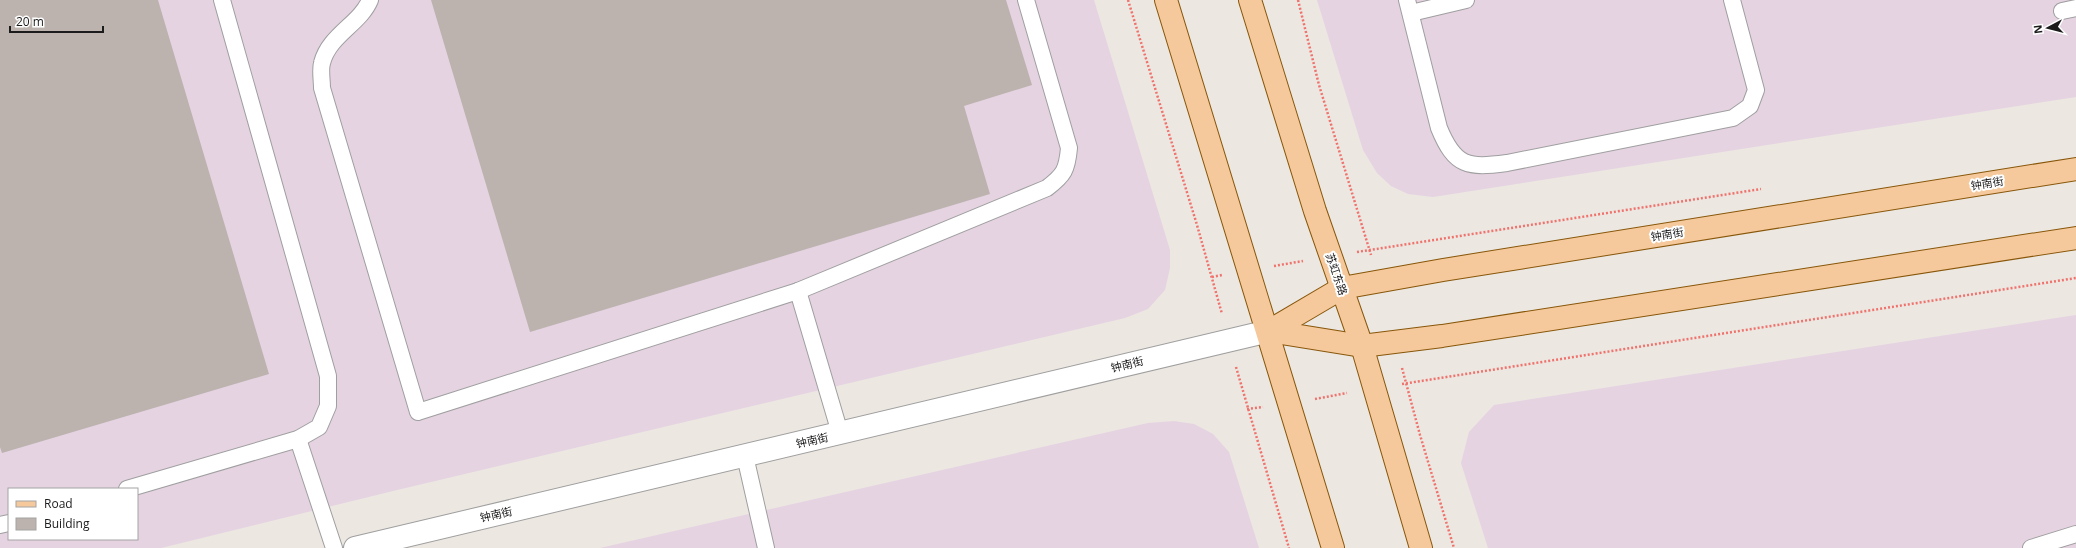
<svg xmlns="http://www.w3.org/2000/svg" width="2076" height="548" font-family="'Open Sans','Noto Sans SC',sans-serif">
  <rect width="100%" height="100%" fill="#ece7e1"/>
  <!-- industrial -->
  <g fill="#e5d3e2" fill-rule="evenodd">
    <path d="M 0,0 L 1094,0 L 1170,250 L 1170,268 L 1165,290 L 1148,309 L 1125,318 L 393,491 L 161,548 L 0,548 ZM 9,489 L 137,489 L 137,539 L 9,539 Z"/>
    <polygon points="1317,0 2076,0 2076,97 1433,197 1408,194 1391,186 1377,173 1363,150"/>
    <polygon points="2076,315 2076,548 1488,548 1461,463 1469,432 1494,405"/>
    <polygon points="1174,421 1194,424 1213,434 1229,452 1259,548 600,548 1148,423"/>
  </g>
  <!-- building -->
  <g fill="#bcb3ae">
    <polygon points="0,0 158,0 269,374 2,453 0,447"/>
    <polygon points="431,0 1006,0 1032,85 964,106 990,194 530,332"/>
  </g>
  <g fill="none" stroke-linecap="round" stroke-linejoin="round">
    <defs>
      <g id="service">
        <path d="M 370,0 C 360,24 329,35 322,63 C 320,70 322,80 322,88 L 418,412 L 798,291 L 1047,188 C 1064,175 1067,170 1069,148 L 1026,0"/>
        <path d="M 1407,0 L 1439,128 C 1455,167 1468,168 1507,163 L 1733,118 L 1750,106 L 1756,90 L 1732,0"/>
        <polyline points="2062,11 2076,8"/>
        <polyline points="1411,13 1466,0"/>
        <polyline points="798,291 840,433"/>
        <polyline points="298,439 334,548"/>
        <polyline points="745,456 766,548"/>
        <polyline points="127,489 298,439 319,427 328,406 328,376 222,0"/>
        <polyline points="0,525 9,523"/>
        <polyline points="2031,548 2076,534"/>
      </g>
      <polyline id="tertiary" points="355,548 1269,331"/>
      <g id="primary">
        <polyline points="1166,0 1333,548"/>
        <polyline points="1250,0 1315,211 1362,346 1421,548"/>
        <polyline points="1269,331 1342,288 1443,270 2076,169"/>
        <polyline points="1269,331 1362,346 1442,336 2076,238"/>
      </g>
    </defs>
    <!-- service casing -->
    <use href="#service" stroke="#9f9f9f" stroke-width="18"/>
    <!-- tertiary casing -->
    <use href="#tertiary" stroke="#9f9f9f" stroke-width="24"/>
    <!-- primary casing -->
    <use href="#primary" stroke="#885609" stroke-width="24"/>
    <!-- path -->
    <g stroke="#f0726d" stroke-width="2.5" stroke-dasharray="2 2" stroke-linecap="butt">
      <polyline points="1128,0 1197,225 1222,314"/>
      <polyline points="1298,0 1319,85 1371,255"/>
      <polyline points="1357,252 1761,189"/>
      <polyline points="1274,266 1303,261"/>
      <polyline points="1212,277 1222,275"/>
      <polyline points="1236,367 1289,548"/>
      <polyline points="1402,368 1420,435 1454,548"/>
      <polyline points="1402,384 2076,278"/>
      <polyline points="1315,399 1347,393"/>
      <polyline points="1247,409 1263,407"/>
    </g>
    <!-- service -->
    <use href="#service" stroke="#fff" stroke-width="16"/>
    <!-- tertiary -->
    <use href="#tertiary" stroke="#fff" stroke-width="22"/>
    <!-- primary -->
    <use href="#primary" stroke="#f5c99c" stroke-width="22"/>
  </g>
  <g text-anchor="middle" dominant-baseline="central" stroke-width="4" stroke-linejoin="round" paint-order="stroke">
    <!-- street labels -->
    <g font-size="11" fill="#1b1b1b" stroke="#fff">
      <text transform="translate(1987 183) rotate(-9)">钟南街</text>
      <text transform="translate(1667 234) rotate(-9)">钟南街</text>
      <text transform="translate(1337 274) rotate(71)">苏虹东路</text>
      <text transform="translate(1127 364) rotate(-14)">钟南街</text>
      <text transform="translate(812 440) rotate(-13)">钟南街</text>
      <text transform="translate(496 514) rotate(-13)">钟南街</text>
    </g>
  </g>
  <!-- legend -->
  <rect x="8" y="488" width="130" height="52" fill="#ffffff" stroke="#a4a4a4"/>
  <rect x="16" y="501" width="20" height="6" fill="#f5c99c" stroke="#a4a4a4"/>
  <text x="44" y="508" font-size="12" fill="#1b1b1b">Road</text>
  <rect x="16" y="518" width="20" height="12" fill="#bcb3ae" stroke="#a4a4a4"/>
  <text x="44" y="528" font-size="12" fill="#1b1b1b">Building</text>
  <!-- north arrow -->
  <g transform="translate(2048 28) rotate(263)" stroke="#ffffff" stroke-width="3" paint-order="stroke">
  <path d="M0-3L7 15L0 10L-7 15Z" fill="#1b1b1b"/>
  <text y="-6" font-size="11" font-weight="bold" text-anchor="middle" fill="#1b1b1b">N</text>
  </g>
  <!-- scale -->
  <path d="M10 26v6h93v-6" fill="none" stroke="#1b1b1b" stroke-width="2"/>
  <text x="16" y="26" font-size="12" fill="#1b1b1b" stroke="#ffffff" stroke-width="3" paint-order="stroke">20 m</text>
</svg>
